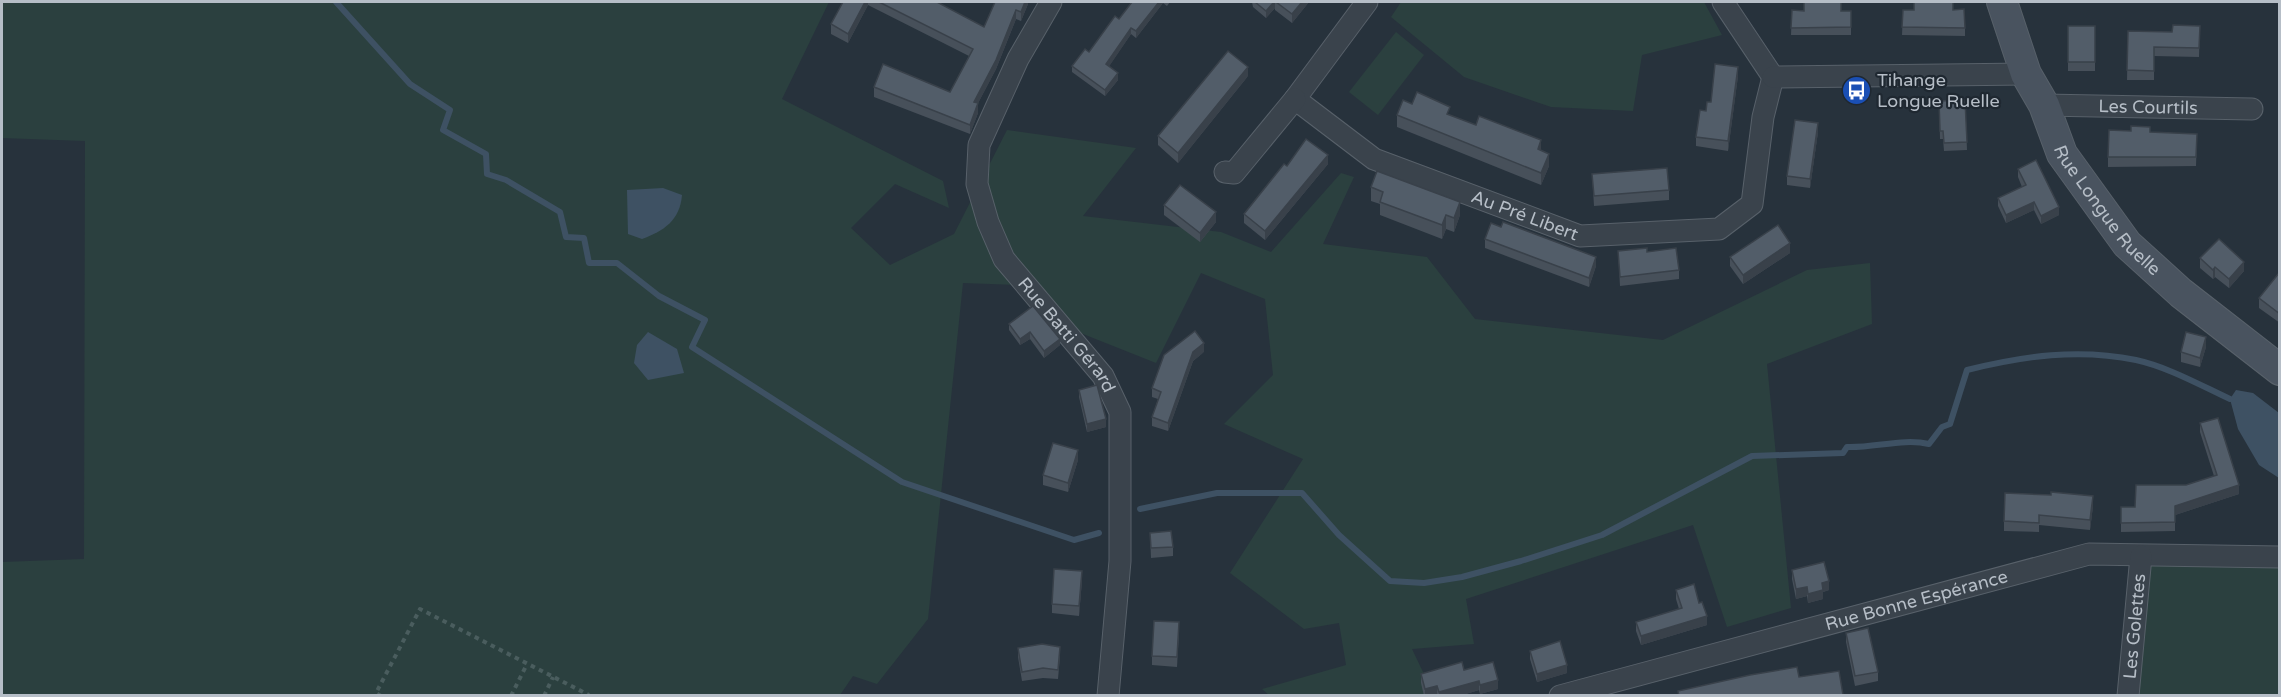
<svg xmlns="http://www.w3.org/2000/svg" width="2281" height="697" font-family="'Varela Round',sans-serif">
  <rect width="100%" height="100%" fill="#27323c"/>
  <!-- green -->
  <g fill="#2b403f">
    <polygon points="2,2 829,2 782,99 943,181 949,208 895,184 851,228 890,265 954,234 1007,130 1136,148 1083,216 1221,232 1271,252 1341,173 1354,177 1323,244 1427,257 1475,319 1663,340 1807,270 1870,263 1872,324 1767,364 1791,608 1727,627 1693,525 1466,599 1474,644 1412,649 1434,695 1270,696 1262,689 1346,665 1339,623 1304,629 1230,573 1303,459 1224,424 1273,375 1265,299 1201,273 1156,363 1078,332 1041,286 963,283 928,619 877,684 853,676 840,695 2,695 2,562 84,559 85,141 2,138"/>
    <polygon points="1401,2 1704,2 1722,35 1642,55 1633,111 1551,107 1464,77 1391,17"/>
    <polygon points="1396,32 1424,55 1378,115 1349,92"/>
    <polygon points="2141,556 2279,557 2279,695 2128,696"/>
  </g>
  <!-- water -->
  <g fill="#3e5163">
    <path d="M 663,188 L 682,195 C 680,220 664,231 642,239 L 628,234 L 627,190 Z"/>
    <polygon points="648,332 677,349 684,373 648,380 634,363 637,345"/>
    <polygon points="2236,390 2253,393 2279,413 2279,478 2259,465 2238,429 2230,399"/>
  </g>
  <g fill="none" stroke-linecap="round" stroke-linejoin="round">
    <!-- stream -->
    <g stroke="#3e5163" stroke-width="6">
      <polyline points="336,2 410,84 450,110 443,130 486,154 487,174 506,180 560,212 566,237 584,238 589,263 617,263 659,296 705,320 692,347 902,482 1074,540 1099,533"/>
      <path d="M 1140,509 L 1217,493 L 1302,493 L 1339,535 L 1390,581 L 1424,583 L 1462,577 L 1521,561 L 1602,535 L 1752,456 L 1843,453 L 1847,447 C 1875,448 1903,438 1929,444 L 1942,427 L 1950,424 L 1967,370 C 2024,356 2078,348 2136,360 C 2168,367 2200,385 2230,399"/>
    </g>
    <defs>
      <g id="street">
        <path id="s1" d="M 1051,2 L 1018,59 L 979,145 L 977,184 L 988,222 L 1004,259 L 1103,376 L 1120,412 L 1120,561 L 1108,696"/>
        <path id="s2" d="M 1367,2 L 1295,99 L 1374,159 L 1580,236 L 1719,229 L 1752,204 L 1763,117 L 1773,77"/>
        <polyline points="1723,2 1773,77"/>
        <polyline points="1773,77 2026,74"/>
        <path id="s3" d="M 2044,105 L 2252,109"/>
        <polyline points="1225,172 1234,173 1295,99"/>
        <path id="s4" d="M 1560,696 L 2089,554 L 2280,557"/>
        <path id="s5" d="M 2128,696 L 2141,556"/>
      </g>
      <g id="secondary">
        <path id="s6" d="M 2002,2 L 2026,74 L 2044,105 L 2062,154 L 2127,244 L 2181,293 L 2280,370"/>
      </g>
    </defs>
    <!-- street casing -->
    <use href="#street" stroke="#58616a" stroke-width="23"/>
    <!-- secondary casing -->
    <use href="#secondary" stroke="#58616a" stroke-width="32"/>
    <!-- path -->
    <g stroke="#4a5d5e" stroke-width="4" stroke-dasharray="4.5 4.5" stroke-linecap="butt">
      <polyline points="381,696 376,693 420,609 589,695"/>
      <polyline points="511,696 527,664"/>
      <polyline points="544,696 553,677"/>
    </g>
    <!-- street -->
    <use href="#street" stroke="#3a434c" stroke-width="21"/>
    <!-- secondary -->
    <use href="#secondary" stroke="#49535f" stroke-width="30"/>
  </g>
  <!-- wall -->
  <g fill="#47505a">
    <polygon points="843,2 937,2 984,27 1028,2 1028,4 1021,21 1016,19 996,69 978,103 978,113 970,134 874,97 874,87 950,92 969,56 868,5 848,43 831,34 831,24"/>
    <polygon points="1132,2 1170,2 1167,6 1163,3 1136,38 1131,34 1109,66 1118,80 1105,96 1072,72 1072,66 1089,52 1119,19"/>
    <polygon points="1252,2 1309,2 1292,23 1275,10 1275,8 1266,18 1253,7"/>
    <polygon points="1792,10 1851,11 1851,35 1791,35"/>
    <polygon points="1903,10 1953,10 1965,28 1965,36 1902,35"/>
    <rect x="2068" y="26" width="27" height="45"/>
    <polygon points="2200,26 2199,57 2154,56 2154,80 2127,80 2128,31 2172,32"/>
    <polygon points="1248,76 1178,163 1158,145 1158,136"/>
    <polygon points="1738,76 1728,151 1696,146 1696,137 1706,111 1711,102"/>
    <polygon points="1965,100 1967,150 1944,151 1943,139 1940,139 1939,101"/>
    <polygon points="1412,104 1450,115 1541,151 1549,166 1541,185 1397,127 1397,115"/>
    <polygon points="1818,132 1810,188 1787,185 1787,176"/>
    <polygon points="2150,132 2197,134 2196,166 2108,167 2108,157"/>
    <polygon points="1328,164 1265,240 1244,223 1244,214 1287,166"/>
    <polygon points="2018,169 2059,215 2041,224 2034,210 2006,223 1998,206 1998,198 2022,187 2018,177"/>
    <polygon points="1592,174 1669,190 1669,200 1594,206"/>
    <polygon points="1371,187 1460,215 1454,232 1446,229 1442,239 1380,215 1380,204 1371,201"/>
    <polygon points="1164,205 1216,222 1200,242 1164,215"/>
    <polygon points="1485,239 1596,266 1589,287 1485,248"/>
    <polygon points="1618,251 1647,252 1679,270 1679,279 1620,286"/>
    <polygon points="1790,253 1743,284 1730,266 1730,257"/>
    <polygon points="2200,258 2244,271 2229,288 2215,277 2213,279 2200,268"/>
    <polygon points="2280,273 2280,323 2259,308 2259,298"/>
    <polygon points="1009,324 1060,345 1044,358 1030,339 1020,345 1009,330"/>
    <polygon points="2206,347 2200,367 2181,362 2181,352"/>
    <polygon points="1204,352 1193,361 1168,431 1152,426 1152,417 1158,399 1152,397 1152,388"/>
    <polygon points="1079,390 1106,427 1087,432 1079,397"/>
    <polygon points="2200,423 2239,494 2175,515 2175,531 2121,532 2121,507 2135,507 2186,485 2214,476 2200,432"/>
    <polygon points="1078,460 1068,492 1043,485 1043,475"/>
    <polygon points="2051,495 2093,506 2090,530 2039,525 2039,532 2004,531 2004,521"/>
    <polygon points="1150,533 1173,547 1173,556 1151,558"/>
    <polygon points="1792,570 1829,590 1823,592 1823,599 1808,603 1807,596 1796,599 1792,579"/>
    <polygon points="1082,580 1079,616 1052,613 1052,604"/>
    <polygon points="1676,590 1699,603 1707,625 1641,645 1636,631 1636,622 1679,609 1676,599"/>
    <polygon points="1179,632 1177,667 1152,665 1152,656"/>
    <polygon points="1846,633 1878,672 1878,681 1855,686 1846,642"/>
    <polygon points="1018,648 1060,656 1058,679 1043,678 1022,681 1018,657"/>
    <polygon points="1530,651 1567,673 1537,682 1530,659"/>
    <polygon points="1464,670 1498,689 1480,694 1479,690 1459,696 1424,696 1421,683 1421,674"/>
  </g>
  <!-- shaded-wall -->
  <g fill="#39414a">
    <polygon points="865,2 868,2 868,5 848,43 848,34"/>
    <polygon points="1025,2 1028,2 1028,4 1021,21 1021,12"/>
    <polygon points="1159,2 1163,2 1163,3 1136,38 1136,31"/>
    <polygon points="1274,2 1275,2 1275,8 1266,18 1266,11"/>
    <polygon points="1302,2 1309,2 1292,23 1292,14"/>
    <polygon points="1016,10 1016,19 996,69 974,111 974,102"/>
    <polygon points="1131,28 1131,34 1106,71 1106,64"/>
    <polygon points="1248,67 1248,76 1178,163 1178,153"/>
    <polygon points="1738,67 1738,76 1728,151 1728,141"/>
    <polygon points="1118,73 1118,80 1105,96 1105,90"/>
    <polygon points="978,103 978,113 970,134 970,125"/>
    <polygon points="1818,123 1818,132 1810,188 1810,179"/>
    <polygon points="1541,140 1541,152 1538,149"/>
    <polygon points="1549,154 1549,166 1541,185 1541,173"/>
    <polygon points="1328,155 1328,164 1265,240 1265,231"/>
    <polygon points="1460,202 1460,215 1454,232 1454,218"/>
    <polygon points="2034,202 2034,210 2006,223 2006,215"/>
    <polygon points="2059,207 2059,215 2041,224 2041,216"/>
    <polygon points="1216,212 1216,222 1200,242 1200,233"/>
    <polygon points="1446,215 1446,229 1442,239 1442,225"/>
    <polygon points="1790,243 1790,253 1743,284 1743,275"/>
    <polygon points="1596,257 1596,266 1589,287 1589,278"/>
    <polygon points="2244,262 2244,271 2229,288 2229,279"/>
    <polygon points="2215,267 2215,277 2213,279 2213,270"/>
    <polygon points="1030,332 1030,339 1020,345 1020,339"/>
    <polygon points="2206,337 2206,347 2200,367 2200,358"/>
    <polygon points="1060,339 1060,345 1044,358 1044,351"/>
    <polygon points="1204,343 1204,352 1193,361 1168,431 1168,423 1193,352"/>
    <polygon points="1106,419 1106,427 1087,432 1087,424"/>
    <polygon points="1078,450 1078,460 1068,492 1068,483"/>
    <polygon points="2239,485 2239,494 2175,515 2175,506"/>
    <polygon points="2093,496 2093,506 2090,530 2090,520"/>
    <polygon points="1082,571 1082,580 1079,616 1079,606"/>
    <polygon points="1829,581 1829,590 1823,592 1823,599 1808,603 1808,594 1822,583"/>
    <polygon points="1807,587 1807,596 1796,599 1796,589"/>
    <polygon points="1707,616 1707,625 1641,645 1641,636"/>
    <polygon points="1567,665 1567,673 1537,682 1537,674"/>
    <polygon points="1498,680 1498,689 1480,694 1480,685"/>
    <polygon points="1479,681 1479,690 1459,696 1439,696 1439,692"/>
    <polygon points="1437,686 1437,695 1425,696 1425,689"/>
  </g>
  <!-- building -->
  <g fill="#525d69" stroke="#39414a" stroke-width="1.5">
    <polygon points="843,2 865,2 848,34 831,24"/>
    <polygon points="879,2 937,2 984,27 995,2 1025,2 1021,12 1016,10 996,60 974,102 978,103 970,125 874,87 883,64 950,92 973,49"/>
    <polygon points="1132,2 1159,2 1136,31 1131,28 1106,64 1118,73 1105,90 1072,66 1085,49 1089,52 1115,16 1119,19"/>
    <polygon points="1255,2 1274,2 1266,11"/>
    <polygon points="1276,2 1302,2 1292,14"/>
    <polygon points="1804,2 1841,2 1841,11 1851,11 1851,27 1791,28 1792,10 1804,11"/>
    <polygon points="1914,2 1953,2 1953,10 1964,9 1965,28 1902,27 1903,10 1914,10"/>
    <polygon points="2173,25 2200,26 2199,48 2154,47 2154,71 2127,70 2128,31 2172,32"/>
    <rect x="2068" y="26" width="27" height="36"/>
    <polygon points="1228,51 1248,67 1178,153 1158,136"/>
    <polygon points="1715,64 1738,67 1728,141 1696,137 1700,110 1706,111 1707,102 1711,102"/>
    <polygon points="1417,92 1450,107 1447,114 1476,125 1479,116 1541,140 1538,149 1549,154 1541,173 1397,115 1403,100 1412,104"/>
    <polygon points="1965,100 1967,142 1944,143 1943,131 1940,131 1939,101"/>
    <polygon points="1795,120 1818,123 1810,179 1787,176"/>
    <polygon points="2131,126 2150,127 2150,132 2197,134 2196,157 2108,157 2109,130 2131,131"/>
    <polygon points="1306,139 1328,155 1265,231 1244,214 1284,164 1287,166"/>
    <polygon points="2036,160 2059,207 2041,216 2034,202 2006,215 1998,198 2026,185 2018,169"/>
    <polygon points="1667,168 1669,190 1594,196 1592,174"/>
    <polygon points="1377,171 1460,202 1454,218 1446,215 1442,225 1380,202 1383,192 1371,187"/>
    <polygon points="1180,185 1216,212 1200,233 1164,205"/>
    <polygon points="1503,222 1596,257 1589,278 1485,239 1491,223 1501,227"/>
    <polygon points="1778,225 1790,243 1743,275 1730,257"/>
    <polygon points="2219,239 2244,262 2229,279 2215,267 2213,270 2200,258"/>
    <polygon points="1647,248 1647,252 1676,248 1679,270 1620,277 1618,251"/>
    <polygon points="2279,273 2280,273 2280,314 2259,298"/>
    <polygon points="1033,306 1060,339 1044,351 1030,332 1020,339 1009,324"/>
    <polygon points="1195,331 1204,343 1193,352 1168,423 1152,417 1161,392 1152,388 1164,355"/>
    <polygon points="2186,332 2206,337 2200,358 2181,352"/>
    <polygon points="1097,385 1106,419 1087,424 1079,390"/>
    <polygon points="2218,418 2239,485 2175,506 2175,522 2121,523 2121,507 2135,507 2136,485 2186,485 2217,475 2200,423"/>
    <polygon points="1053,443 1078,450 1068,483 1043,475"/>
    <polygon points="2051,492 2093,496 2090,520 2039,515 2039,523 2004,521 2005,493 2051,495"/>
    <polygon points="1171,531 1173,547 1151,548 1150,533"/>
    <polygon points="1824,562 1829,581 1822,583 1823,590 1808,594 1807,587 1796,589 1792,570"/>
    <polygon points="1054,569 1082,571 1079,606 1052,604"/>
    <polygon points="1694,584 1699,603 1702,602 1707,616 1641,636 1636,622 1682,608 1676,590"/>
    <polygon points="1154,621 1179,622 1177,657 1152,656"/>
    <polygon points="1868,628 1878,672 1855,676 1846,633"/>
    <polygon points="1560,641 1567,665 1537,674 1530,651"/>
    <polygon points="1042,644 1060,647 1058,670 1043,668 1022,672 1018,648"/>
    <polygon points="1462,662 1464,670 1493,662 1498,680 1480,685 1479,681 1439,692 1437,686 1425,689 1421,674"/>
    <polygon points="1797,667 1799,677 1839,671 1843,695 1679,696 1678,691 1750,675"/>
  </g>
  <!-- icons -->
  <defs>
    <symbol id="bus-disc" viewBox="-11 -11 22 22"><circle r="9.5" fill="#1a4fb4" stroke="#1f2831"/><path d="M-5-6H5V4H4V6H2V4H-2V6H-4V4H-5ZM-3.5-4V0h7V-4ZM-3.5 1.2v1.5H-2V1.2ZM2 1.2v1.5H3.5V1.2Z" fill="#fff"/></symbol>
  </defs>
  <g fill-rule="evenodd">
    <use href="#bus-disc" x="1840" y="74" width="33" height="33"/>
  </g>
  <g text-anchor="middle" dominant-baseline="central" stroke-width="4.5" stroke-linejoin="round" paint-order="stroke">
    <!-- poi labels -->
    <g font-size="18" fill="#b6bec7" stroke="#1f2831" text-anchor="start">
      <text x="1877" y="80">Tihange<tspan x="1877" dy="21">Longue Ruelle</tspan></text>
    </g>
    <!-- street labels -->
    <g font-size="18" fill="#b6bec7" stroke="#1f2831">
      <text stroke="none"><textPath href="#s3" startOffset="104">Les Courtils</textPath></text>
      <text stroke="none"><textPath href="#s6" startOffset="236">Rue Longue Ruelle</textPath></text>
      <text stroke="none"><textPath href="#s2" startOffset="381">Au Pré Libert</textPath></text>
      <text stroke="none"><textPath href="#s1" startOffset="378">Rue Batti Gérard</textPath></text>
      <text stroke="none"><textPath href="#s4" startOffset="369">Rue Bonne Espérance</textPath></text>
      <text stroke="none"><textPath href="#s5" startOffset="70">Les Golettes</textPath></text>
    </g>
  </g>
  <!-- border -->
  <rect width="2281" height="697" fill="none" stroke="#b6bec7" stroke-width="6"/>
</svg>
